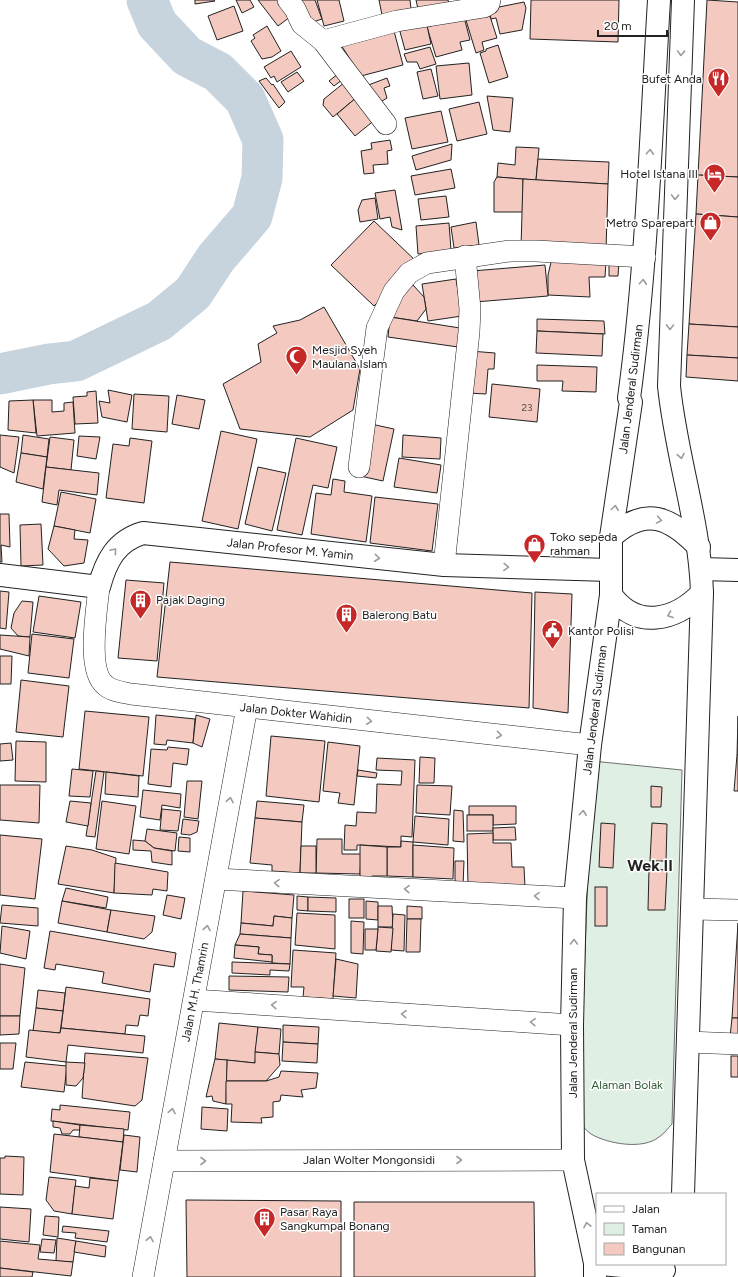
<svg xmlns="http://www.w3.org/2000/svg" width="738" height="1277" font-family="Figtree,sans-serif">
  <rect width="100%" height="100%" fill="#fff"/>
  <!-- green -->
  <path fill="#e0efe3" stroke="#6f6f6f" d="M 592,761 L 682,770 L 672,1124 C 668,1128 664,1134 659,1137 C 643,1150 608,1144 591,1134 C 586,1131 582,1125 579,1120 Z"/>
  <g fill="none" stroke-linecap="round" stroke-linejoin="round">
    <!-- river -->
    <polyline stroke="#c7d3dd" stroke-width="41" points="0,374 49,364 76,361 159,321 193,293 216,258 252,216 262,178 263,140 245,99 218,72 187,56 157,24 147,0"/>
  </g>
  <!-- building -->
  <g fill="#f3c9c0" stroke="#222">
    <polygon points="195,0 214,0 215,1 195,4"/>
    <polygon points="236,0 250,0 254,7 242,13"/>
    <polygon points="258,0 284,0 294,14 278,26"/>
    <polygon points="302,0 315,0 322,19 304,25 296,2"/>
    <polygon points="317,0 339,0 344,21 324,26"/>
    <polygon points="379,0 410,0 411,9 382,15"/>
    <polygon points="416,0 448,0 449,4 418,9"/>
    <polygon points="531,0 619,0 618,42 530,39"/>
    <polygon points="707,0 738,2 738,177 698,175"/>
    <polygon points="524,2 526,8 522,30 500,34 496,18 491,19 489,9"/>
    <polygon points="234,6 243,31 217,40 208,16"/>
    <polygon points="488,10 497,38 482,42 484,50 476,53 465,17"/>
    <polygon points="464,17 470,40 460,42 462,50 436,57 427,27"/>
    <polygon points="426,21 431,44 405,50 399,28"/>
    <polygon points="267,26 281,51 272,57 262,59 251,41 255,38 253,35"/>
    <polygon points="394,31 403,65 361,76 341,45"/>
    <polygon points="498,45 508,77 489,83 480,53 486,51 486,49"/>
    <polygon points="430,47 436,64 420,69 417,62 407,62 404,54"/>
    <polygon points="291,51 301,67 277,82 274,76 271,78 264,67"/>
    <polygon points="469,63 472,95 440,99 436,66"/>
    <polygon points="431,69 438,96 423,99 417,72"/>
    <polygon points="297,72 304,81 288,92 281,82"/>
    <polygon points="338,74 342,80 334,86 329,81"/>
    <polygon points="266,78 272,85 273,84 285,102 279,108 259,81"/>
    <polygon points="387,78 390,86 384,88 387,98 376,105 363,87"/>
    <polygon points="345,82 357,97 333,117 323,105 324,99"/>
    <polygon points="487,96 513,98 510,132 493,130"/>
    <polygon points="357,97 376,119 355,136 337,114"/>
    <polygon points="479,102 487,134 457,141 449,109"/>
    <polygon points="441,111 448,142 412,149 405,118"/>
    <polygon points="390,140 392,150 387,151 388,164 373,165 374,173 364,174 361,151 372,149 371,143"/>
    <polygon points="452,144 451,160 416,170 412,156"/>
    <polygon points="516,147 539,148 536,180 497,177 498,163 515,165"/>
    <polygon points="538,159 609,162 608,184 536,180"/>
    <polygon points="451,169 455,188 415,195 411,176"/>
    <polygon points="698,175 738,177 738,217 696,214"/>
    <polygon points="497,177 523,179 523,212 494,212 494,182"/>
    <polygon points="523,179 608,184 606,250 521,247"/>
    <polygon points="395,190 402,230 392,227 390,217 380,219 375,193"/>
    <polygon points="446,196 449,217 421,220 418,199"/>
    <polygon points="375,198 378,219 360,222 358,210 362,200"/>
    <polygon points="696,214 738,217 738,327 689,324"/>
    <polygon points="374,221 417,262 374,306 331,265"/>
    <polygon points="476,222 479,245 454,248 451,227"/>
    <polygon points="449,223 451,250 418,254 416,226"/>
    <polygon points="552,258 606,262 605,277 589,277 590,297 548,295 548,275"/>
    <polygon points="609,260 619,261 618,276 609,276"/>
    <polygon points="545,265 548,296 475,302 472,271"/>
    <polygon points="456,279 462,316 428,321 422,284"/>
    <polygon points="413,285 424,297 426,309 417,321 390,317 386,312"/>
    <polygon points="324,307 360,369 353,410 310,437 240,429 223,384 261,362 258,344 277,333 273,326 300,320"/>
    <polygon points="390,317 460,328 458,347 388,337"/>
    <polygon points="537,319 604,321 605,334 537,331"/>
    <polygon points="689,324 738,327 738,358 687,355"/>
    <polygon points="537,331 603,334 602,356 536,353"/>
    <polygon points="470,351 495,353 494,369 488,369 486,394 468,393"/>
    <polygon points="687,355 738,358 738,381 686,377"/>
    <polygon points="537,365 597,367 596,392 562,391 563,381 537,381"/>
    <polygon points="492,384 540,389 537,422 489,417"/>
    <polygon points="108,390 132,395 127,422 102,417 99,401 110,403"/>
    <polygon points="96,391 98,423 75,424 73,397 87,396 87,392"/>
    <polygon points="134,394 169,396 167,432 132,429"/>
    <polygon points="177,395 205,400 199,429 172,424"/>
    <polygon points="33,400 52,400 52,412 64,411 64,403 73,402 75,433 37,436"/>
    <polygon points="33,400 36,433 8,430 9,401"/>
    <polygon points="371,424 394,429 383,481 360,476"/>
    <polygon points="221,431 257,439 238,529 202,521"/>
    <polygon points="0,435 19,437 14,473 0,467"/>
    <polygon points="23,435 49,439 47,457 21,453"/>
    <polygon points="403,435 441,438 440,459 402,457"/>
    <polygon points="79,436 100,437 96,459 77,456"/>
    <polygon points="50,437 74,440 71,470 46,467"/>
    <polygon points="130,438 152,441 144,503 106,498 113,444 129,446"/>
    <polygon points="296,438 337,447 328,488 313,485 302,535 277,530"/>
    <polygon points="21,453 47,457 43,489 16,482"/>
    <polygon points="399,458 441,465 437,493 394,487"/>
    <polygon points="46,467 99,473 97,495 59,490 57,505 42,502"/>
    <polygon points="258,467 286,473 272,531 245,524"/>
    <polygon points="333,479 345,481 344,492 372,496 366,542 311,534 316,493 331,495"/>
    <polygon points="61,492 96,499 90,533 54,526"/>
    <polygon points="375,497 438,504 432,551 370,543"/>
    <polygon points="0,514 9,514 10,547 1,545 2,562 0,562"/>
    <polygon points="41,524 43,565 21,566 20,525"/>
    <polygon points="54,526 75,530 74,539 88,540 84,563 64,566 48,549"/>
    <polygon points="170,562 532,593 529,708 157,677"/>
    <polygon points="126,580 164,583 157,661 118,658"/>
    <polygon points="0,591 9,592 6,629 0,628"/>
    <polygon points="535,592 572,594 568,713 533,708"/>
    <polygon points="39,596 81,602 75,638 33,632"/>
    <polygon points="22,601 33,602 30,637 18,636 11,628 14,613"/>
    <polygon points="32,634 74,639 69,678 28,673"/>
    <polygon points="0,635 30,637 29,656 0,649"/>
    <polygon points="0,656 12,656 11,684 0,684"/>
    <polygon points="21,680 69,686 63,737 16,732"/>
    <polygon points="85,711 149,717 143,776 79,769"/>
    <polygon points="156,715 195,719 193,743 167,740 166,745 154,744"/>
    <polygon points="196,715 210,719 202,747 193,743"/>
    <polygon points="738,716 738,755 737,755"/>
    <polygon points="271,736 325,741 319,802 266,796"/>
    <polygon points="16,741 46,742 46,782 15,781"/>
    <polygon points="328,742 360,746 354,805 338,803 340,793 323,791"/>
    <polygon points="11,743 13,760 0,761 0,744"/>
    <polygon points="168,747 189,749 187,765 173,763 171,787 148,784 151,749 167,750"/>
    <polygon points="737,755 738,755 738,791 734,791"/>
    <polygon points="420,757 435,758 434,783 419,783"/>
    <polygon points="377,758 415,760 412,837 401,836 401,847 360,845 357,845 357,850 344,850 345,825 356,826 357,812 376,813 377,784 401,785 402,771 376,770"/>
    <polygon points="72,769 93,771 90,797 69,796"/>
    <polygon points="358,770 377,773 376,778 357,776"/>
    <polygon points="96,771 104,772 95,837 86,836"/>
    <polygon points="106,772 139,776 138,797 105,794"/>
    <polygon points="187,781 202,781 198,819 184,817"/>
    <polygon points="0,785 40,785 39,823 0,820"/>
    <polygon points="417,785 452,786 450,815 416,813"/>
    <polygon points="651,786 662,787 661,807 651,807"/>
    <polygon points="143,790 181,794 180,808 162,805 160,820 140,817"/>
    <polygon points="70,801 91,803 88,826 66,822"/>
    <polygon points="102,801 136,806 129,854 96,849"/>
    <polygon points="257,801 304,805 302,822 255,818"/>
    <polygon points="469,806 516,806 516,824 493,825 493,815 469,815"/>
    <polygon points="162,809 181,811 178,831 160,830"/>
    <polygon points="454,810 463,811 464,842 453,841"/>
    <rect x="467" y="815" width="26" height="16"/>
    <polygon points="415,816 449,819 448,845 413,842"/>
    <polygon points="255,818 302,822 300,873 272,871 272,865 250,863"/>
    <polygon points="183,819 199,821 197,832 190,835 181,834"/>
    <polygon points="601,823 615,824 613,868 599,867"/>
    <polygon points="652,823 667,824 666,861 650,861"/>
    <polygon points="515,827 516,840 493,840 493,828"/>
    <polygon points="147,829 177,833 175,851 154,848 145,841"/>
    <polygon points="493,833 493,843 511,843 512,867 524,867 525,887 468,888 467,834"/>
    <polygon points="0,835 42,839 35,899 0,895"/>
    <polygon points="179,837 190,838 190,852 178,851"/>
    <polygon points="317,839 342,839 342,854 361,854 360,874 316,873"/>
    <polygon points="133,840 145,841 154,848 172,851 172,865 152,862 151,851 133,850"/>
    <polygon points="401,841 413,842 413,877 387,876 387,847 401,847"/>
    <polygon points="360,845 387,847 387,876 372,876 372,883 360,883"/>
    <polygon points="413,845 454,848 453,879 413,877"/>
    <polygon points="66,846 92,850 116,858 114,893 58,884"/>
    <polygon points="301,846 316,846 316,873 300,873"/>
    <polygon points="455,861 464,861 463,887 455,886"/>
    <polygon points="115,863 168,872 167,891 153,889 152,895 114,893"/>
    <polygon points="649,869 667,870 665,910 648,910"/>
    <rect x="595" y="887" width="12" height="39"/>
    <polygon points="66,888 108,897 106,908 62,901"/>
    <polygon points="243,891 294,895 292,918 274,916 273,926 241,923"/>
    <polygon points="167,895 185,898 181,919 163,915"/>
    <polygon points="297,896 308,897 308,911 297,910"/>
    <polygon points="308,897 336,898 336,912 308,911"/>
    <rect x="349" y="899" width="15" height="19"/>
    <polygon points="62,901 111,910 107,932 58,923"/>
    <polygon points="366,901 378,902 378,920 366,919"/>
    <polygon points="2,905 38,908 38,926 0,923"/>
    <polygon points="378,906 392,906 393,927 378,927"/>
    <polygon points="407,906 422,907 422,919 407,919"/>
    <polygon points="111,910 155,916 152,932 144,939 107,932"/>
    <polygon points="297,913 335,915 335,949 295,945"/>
    <polygon points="393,914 405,915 404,951 391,950"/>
    <polygon points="274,916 292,918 291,938 240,934 241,923 273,926"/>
    <polygon points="407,919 421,919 420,952 406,952"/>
    <polygon points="351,921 364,922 363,954 351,953"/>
    <polygon points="738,923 738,1018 732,1018"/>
    <polygon points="2,926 30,931 26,959 0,953"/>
    <polygon points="378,927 393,928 391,952 376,951"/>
    <polygon points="365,929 378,929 376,950 365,950"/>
    <polygon points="50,931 176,953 174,967 154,964 150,992 102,983 104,972 56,964 55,970 44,968"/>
    <polygon points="240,934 291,938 290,964 272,963 272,955 258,954 259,947 235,945"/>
    <polygon points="235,945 259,947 258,954 272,955 272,962 234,958"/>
    <polygon points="293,950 336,953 333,999 303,997 304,987 291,987"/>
    <polygon points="336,959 358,964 356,998 333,996"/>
    <polygon points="232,962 290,964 289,971 270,970 270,975 232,973"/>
    <polygon points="0,964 25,968 20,1016 0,1016"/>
    <polygon points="229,976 289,977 288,992 229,990"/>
    <polygon points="66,987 150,999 148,1016 140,1015 138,1026 126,1025 125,1034 61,1028"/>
    <polygon points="38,990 65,993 63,1011 36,1008"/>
    <polygon points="36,1008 63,1011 60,1033 33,1031"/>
    <polygon points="0,1016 20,1016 19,1034 0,1035"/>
    <polygon points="732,1018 738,1018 738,1038 730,1037"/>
    <polygon points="219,1023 258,1027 255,1063 215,1059"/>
    <polygon points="283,1025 319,1027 318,1044 283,1042"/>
    <polygon points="258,1027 281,1029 279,1054 255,1052"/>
    <polygon points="61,1028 145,1036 143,1053 68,1045 66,1062 26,1057 29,1030 60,1033"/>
    <polygon points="283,1042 318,1044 317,1063 282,1061"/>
    <polygon points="0,1043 16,1043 13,1069 0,1069"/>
    <polygon points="255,1052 279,1054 280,1065 266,1081 226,1081 227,1060 255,1063"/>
    <polygon points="85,1053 148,1058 142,1100 135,1106 82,1098"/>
    <rect x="731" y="1056" width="7" height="21"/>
    <polygon points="215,1059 227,1060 226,1104 213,1101 212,1096 206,1097"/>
    <polygon points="25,1062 67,1066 64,1092 21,1087"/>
    <polygon points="66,1062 85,1063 83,1078 76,1086 66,1085"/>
    <polygon points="281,1071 318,1073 316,1088 301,1090 303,1097 281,1095 280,1101 273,1102 273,1117 261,1118 262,1123 231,1122 232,1104 226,1104 226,1081 266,1081 279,1077"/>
    <polygon points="60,1105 130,1112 128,1130 51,1121 52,1109 60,1110"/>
    <polygon points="202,1107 228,1109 227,1131 201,1129"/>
    <polygon points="53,1121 80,1125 80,1130 73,1130 70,1134 62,1134 60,1128 53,1127"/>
    <polygon points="80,1125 124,1129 123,1142 79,1137"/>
    <polygon points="54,1134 123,1142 118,1181 50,1172"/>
    <polygon points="124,1135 140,1137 137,1172 120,1170"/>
    <polygon points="5,1156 24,1157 23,1195 0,1194 0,1158 5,1158"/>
    <polygon points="49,1177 76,1180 72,1214 54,1211 46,1200"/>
    <polygon points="90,1178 118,1181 113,1219 72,1214 75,1186 89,1188"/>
    <polygon points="186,1200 341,1201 341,1277 187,1277"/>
    <polygon points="354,1202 534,1202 535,1277 354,1277"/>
    <polygon points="0,1207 31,1209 29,1242 0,1239"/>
    <polygon points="45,1216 59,1217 58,1237 43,1235"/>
    <polygon points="63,1226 109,1231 107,1242 75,1238 76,1233 62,1232"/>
    <polygon points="57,1238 76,1241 73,1262 56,1261"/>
    <polygon points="42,1239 56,1240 54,1253 40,1252"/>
    <polygon points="0,1241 40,1245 38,1259 73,1262 71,1276 0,1268"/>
    <polygon points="76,1241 106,1246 105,1257 74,1252"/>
    <polygon points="0,1268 33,1272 32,1277 0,1277"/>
  </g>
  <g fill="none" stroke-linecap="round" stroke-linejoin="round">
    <defs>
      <g id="minor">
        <polyline points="288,0 295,9 302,24 323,41 386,124"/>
        <polyline points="323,41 397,21 484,7 489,4 490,0"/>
        <polyline points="359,467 377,328 394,291 409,273 427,263 510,251 536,251 645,257"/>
        <polyline points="444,565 469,332 470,309 465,256"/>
        <path d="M 99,587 C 97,609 86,670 105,685 C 111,691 122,692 131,694 L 590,745"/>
        <polyline points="216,879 575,898"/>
        <polyline points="692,909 738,910"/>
        <polyline points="194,1000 572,1025"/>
        <polyline points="688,1042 738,1044"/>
        <polyline points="164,1161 573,1160"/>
        <polyline points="143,1277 247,707"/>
      </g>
      <polyline id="tertiary" points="701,569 738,570"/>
      <path id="secondary" d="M 0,575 L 99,587 C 106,561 116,541 143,533 L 444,565 L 610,570"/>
      <g id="trunk">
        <path d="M 683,0 L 669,386 C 676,456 700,523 702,593 L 683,1194"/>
        <path d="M 611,537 C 646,505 671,518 699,547"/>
        <path d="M 611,595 C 636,630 675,621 702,593"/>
        <polyline points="601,1264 664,1270"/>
        <path d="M 595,1277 L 595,1263 L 573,1160 L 572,1025 L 575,898 L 590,745 L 611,595 L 611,537 L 631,402 L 629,398 C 647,266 651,133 659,0"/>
      </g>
    </defs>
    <!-- minor casing -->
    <use href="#minor" stroke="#222" stroke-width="22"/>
    <!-- tertiary casing -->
    <use href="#tertiary" stroke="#222" stroke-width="24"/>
    <!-- secondary casing -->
    <use href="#secondary" stroke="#222" stroke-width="24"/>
    <!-- trunk casing -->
    <use href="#trunk" stroke="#222" stroke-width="24"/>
    <!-- minor -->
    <use href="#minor" stroke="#fff" stroke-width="21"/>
    <!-- tertiary -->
    <use href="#tertiary" stroke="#fff" stroke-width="22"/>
    <!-- secondary -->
    <use href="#secondary" stroke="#fff" stroke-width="22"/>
    <!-- trunk -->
    <use href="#trunk" stroke="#fff" stroke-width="22"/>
  </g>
  <!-- one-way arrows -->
  <defs><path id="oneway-chevron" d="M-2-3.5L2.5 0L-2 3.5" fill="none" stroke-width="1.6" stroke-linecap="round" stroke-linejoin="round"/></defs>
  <g stroke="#9c9c9c">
    <use href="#oneway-chevron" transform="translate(681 53) rotate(92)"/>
    <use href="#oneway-chevron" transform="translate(650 152) rotate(-87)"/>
    <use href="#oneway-chevron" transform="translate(675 197) rotate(92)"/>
    <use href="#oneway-chevron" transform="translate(643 282) rotate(-85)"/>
    <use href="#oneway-chevron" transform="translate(670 327) rotate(91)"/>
    <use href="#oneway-chevron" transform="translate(681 456) rotate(79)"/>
    <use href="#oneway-chevron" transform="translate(615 508) rotate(-83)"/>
    <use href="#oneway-chevron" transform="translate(659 520) rotate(10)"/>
    <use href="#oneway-chevron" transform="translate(114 551) rotate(-50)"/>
    <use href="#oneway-chevron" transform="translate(377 558) rotate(6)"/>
    <use href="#oneway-chevron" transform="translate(506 567) rotate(2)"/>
    <use href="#oneway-chevron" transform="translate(670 615) rotate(160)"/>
    <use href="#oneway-chevron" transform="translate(369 721) rotate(6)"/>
    <use href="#oneway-chevron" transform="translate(499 735) rotate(6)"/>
    <use href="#oneway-chevron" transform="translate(230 800) rotate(-80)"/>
    <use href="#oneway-chevron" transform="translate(583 813) rotate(-85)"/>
    <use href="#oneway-chevron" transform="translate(277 883) rotate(-177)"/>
    <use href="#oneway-chevron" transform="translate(407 889) rotate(-177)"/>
    <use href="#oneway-chevron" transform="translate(537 896) rotate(-177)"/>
    <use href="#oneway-chevron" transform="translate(207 928) rotate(-80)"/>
    <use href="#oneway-chevron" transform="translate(574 942) rotate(-89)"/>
    <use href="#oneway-chevron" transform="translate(274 1005) rotate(-176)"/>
    <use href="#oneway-chevron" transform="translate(404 1014) rotate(-176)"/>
    <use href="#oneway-chevron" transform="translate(533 1022) rotate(-176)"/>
    <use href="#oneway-chevron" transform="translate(172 1111) rotate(-79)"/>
    <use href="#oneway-chevron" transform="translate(459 1160)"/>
    <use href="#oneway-chevron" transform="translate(203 1161)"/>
    <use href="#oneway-chevron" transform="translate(587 1225) rotate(-102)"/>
    <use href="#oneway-chevron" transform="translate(150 1239) rotate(-79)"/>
  </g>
  <!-- icons -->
  <defs>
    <symbol id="restaurant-pin" viewBox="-11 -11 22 30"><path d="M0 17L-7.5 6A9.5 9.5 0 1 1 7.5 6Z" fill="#c62828" stroke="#fff"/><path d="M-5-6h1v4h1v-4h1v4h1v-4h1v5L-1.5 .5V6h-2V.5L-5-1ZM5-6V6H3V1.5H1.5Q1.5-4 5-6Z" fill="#fff"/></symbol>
    <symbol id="hotel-pin" viewBox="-11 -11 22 30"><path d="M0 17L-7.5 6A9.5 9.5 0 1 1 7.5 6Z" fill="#c62828" stroke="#fff"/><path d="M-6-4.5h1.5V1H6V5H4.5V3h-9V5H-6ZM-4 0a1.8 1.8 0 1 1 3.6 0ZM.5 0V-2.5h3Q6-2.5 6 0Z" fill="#fff"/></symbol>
    <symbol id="shop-pin" viewBox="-11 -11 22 30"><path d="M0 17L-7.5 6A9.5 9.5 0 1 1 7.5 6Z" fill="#c62828" stroke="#fff"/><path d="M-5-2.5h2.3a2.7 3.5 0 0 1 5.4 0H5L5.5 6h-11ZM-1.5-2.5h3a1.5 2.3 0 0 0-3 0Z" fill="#fff"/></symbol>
    <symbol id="mosque-pin" viewBox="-11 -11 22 30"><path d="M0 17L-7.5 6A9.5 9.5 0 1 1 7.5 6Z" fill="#c62828" stroke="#fff"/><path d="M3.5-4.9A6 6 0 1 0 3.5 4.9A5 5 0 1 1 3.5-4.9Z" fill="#fff"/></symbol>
    <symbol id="building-pin" viewBox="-11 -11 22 30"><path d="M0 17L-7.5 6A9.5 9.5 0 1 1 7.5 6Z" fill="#c62828" stroke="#fff"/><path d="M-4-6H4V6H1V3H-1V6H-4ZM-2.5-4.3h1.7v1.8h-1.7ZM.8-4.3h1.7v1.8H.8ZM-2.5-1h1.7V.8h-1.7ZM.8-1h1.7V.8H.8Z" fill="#fff"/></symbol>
    <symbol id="civic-pin" viewBox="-11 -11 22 30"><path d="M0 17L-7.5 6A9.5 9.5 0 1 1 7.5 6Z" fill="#c62828" stroke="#fff"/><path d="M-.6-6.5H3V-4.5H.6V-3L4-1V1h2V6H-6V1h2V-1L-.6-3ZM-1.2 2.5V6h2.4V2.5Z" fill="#fff"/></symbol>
  </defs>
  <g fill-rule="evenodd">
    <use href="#restaurant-pin" x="706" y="66" width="25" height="34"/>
    <use href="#hotel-pin" x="702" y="162" width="25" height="34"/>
    <use href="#shop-pin" x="698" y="210" width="25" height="34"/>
    <use href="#mosque-pin" x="284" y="344" width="25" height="34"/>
    <use href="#shop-pin" x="522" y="532" width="25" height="34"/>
    <use href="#building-pin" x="128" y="588" width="25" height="34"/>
    <use href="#building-pin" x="334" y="602" width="25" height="34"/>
    <use href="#civic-pin" x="540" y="618" width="25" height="34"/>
    <use href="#building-pin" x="252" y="1206" width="25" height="34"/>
  </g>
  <g text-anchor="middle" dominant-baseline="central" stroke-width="3" stroke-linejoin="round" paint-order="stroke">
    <!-- number labels -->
    <g font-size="10" fill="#564c4a">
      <text x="527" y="407">23</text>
    </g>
    <!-- poi labels -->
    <g font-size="12" fill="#222" stroke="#fff" text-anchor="start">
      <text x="702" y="79" text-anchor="end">Bufet Anda</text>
      <text x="698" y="174" text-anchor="end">Hotel Istana III</text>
      <text x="694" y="223" text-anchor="end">Metro Sparepart</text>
      <text x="312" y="350">Mesjid Syeh<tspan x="312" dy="14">Maulana Islam</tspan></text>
      <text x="550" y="537">Toko sepeda<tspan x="550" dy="14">rahman</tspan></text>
      <text x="156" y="600">Pajak Daging</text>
      <text x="362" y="615">Balerong Batu</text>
      <text x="568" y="631">Kantor Polisi</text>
      <text x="280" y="1212">Pasar Raya<tspan x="280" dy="14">Sangkumpal Bonang</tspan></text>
    </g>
    <!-- street labels -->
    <g font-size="12" fill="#222" stroke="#fff">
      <text transform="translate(631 389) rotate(-83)">Jalan Jenderal Sudirman</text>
      <text transform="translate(290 549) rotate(6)">Jalan Profesor M. Yamin</text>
      <text transform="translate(595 710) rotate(-83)">Jalan Jenderal Sudirman</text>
      <text transform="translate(296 713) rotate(6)">Jalan Dokter Wahidin</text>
      <text transform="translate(195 992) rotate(-79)">Jalan M.H. Thamrin</text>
      <text transform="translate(573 1033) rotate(-90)">Jalan Jenderal Sudirman</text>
      <text x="369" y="1160">Jalan Wolter Mongonsidi</text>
    </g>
    <!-- park labels -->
    <g font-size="12" fill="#2f5e38" stroke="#fff">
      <text x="627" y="1085">Alaman Bolak</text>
    </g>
    <!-- district labels -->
    <g font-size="16" font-weight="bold" fill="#222" stroke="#fff">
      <text x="650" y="865">Wek II</text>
    </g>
  </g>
  <!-- legend -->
  <rect x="596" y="1193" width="130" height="72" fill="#ffffff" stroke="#a7a7a7"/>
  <rect x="604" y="1206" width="20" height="6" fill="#ffffff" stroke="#a7a7a7"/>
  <text x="632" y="1213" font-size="12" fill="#222222">Jalan</text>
  <rect x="604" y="1223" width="20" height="12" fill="#e0efe3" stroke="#a7a7a7"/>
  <text x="632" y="1233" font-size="12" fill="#222222">Taman</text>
  <rect x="604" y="1243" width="20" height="12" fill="#f3c9c0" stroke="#a7a7a7"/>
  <text x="632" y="1253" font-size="12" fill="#222222">Bangunan</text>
  <!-- scale -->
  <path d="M598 30v6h69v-6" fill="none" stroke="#222222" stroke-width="2"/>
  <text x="604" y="30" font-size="12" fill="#222222" stroke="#ffffff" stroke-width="3" paint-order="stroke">20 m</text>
</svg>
